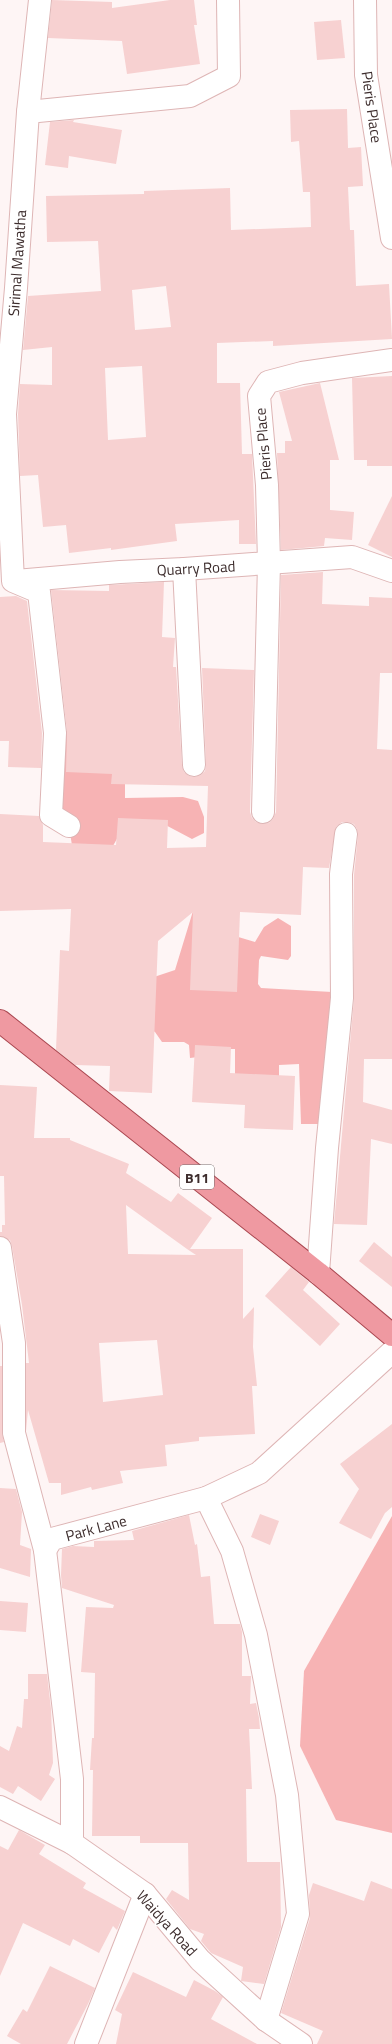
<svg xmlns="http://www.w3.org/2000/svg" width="392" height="2044" font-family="'Titillium Web',sans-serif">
  <rect width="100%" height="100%" fill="#fef5f5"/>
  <!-- green -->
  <g fill="#f7b3b4">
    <polygon points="104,725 125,750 125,798 183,797 198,801 204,817 204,833 192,839 158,821 118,837 105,860 73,852 69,826 51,815 55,733"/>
    <polygon points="193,911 205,927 255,942 264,927 278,918 291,926 291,956 288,960 261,956 259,960 258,984 261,988 332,992 330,1124 301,1124 299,1064 279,1065 279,1083 235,1084 235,1049 198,1049 198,1057 190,1058 189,1045 184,1042 162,1042 155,1032 140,1023 151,978 175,970"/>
    <polygon points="392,1516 392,1833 336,1820 300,1746 304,1671"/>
  </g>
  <!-- building -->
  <g fill="#f7d1d1" fill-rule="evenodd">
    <polygon points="52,0 112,2 112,8 170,0 194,0 197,25 194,25 200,64 127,74 122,41 48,38"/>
    <polygon points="341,20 345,58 317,60 314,22"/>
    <path d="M 347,109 L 348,148 L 361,147 L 363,186 L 348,187 L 350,230 L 354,230 L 356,286 L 389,284 L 392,339 L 273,346 L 273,341 L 217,343 L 217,383 L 240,383 L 242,454 L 252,454 L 256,544 L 239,544 L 239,520 L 175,524 L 177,541 L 111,550 L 111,548 L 69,553 L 66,525 L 43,527 L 38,475 L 20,476 L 18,414 L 20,384 L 52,385 L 52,347 L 23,350 L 28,296 L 101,291 L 98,241 L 47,242 L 46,196 L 144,194 L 144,191 L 230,188 L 231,230 L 311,227 L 310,192 L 303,192 L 299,141 L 291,142 L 290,110 ZM 166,286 L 171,327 L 135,330 L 132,290 ZM 142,366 L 146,437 L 108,440 L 105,368 Z"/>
    <polygon points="74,120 73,122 122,130 116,164 69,156 68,168 45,165 50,122"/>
    <polygon points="392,376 392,466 367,466 367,460 354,460 352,378"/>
    <polygon points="320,383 339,460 330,460 330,510 354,512 352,540 325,538 324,546 281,550 277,453 285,453 285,441 292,441 279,392"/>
    <polygon points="392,496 392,557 368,545"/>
    <polygon points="323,572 322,604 369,606 369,597 392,598 392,673 380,673 377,749 392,750 392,1059 364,1059 363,1102 392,1110 392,1144 371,1139 367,1225 334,1224 354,999 354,875 358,835 357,829 354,824 348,822 342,822 336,827 329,868 303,867 301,915 240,912 237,992 190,990 193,912 158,941 152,1093 109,1091 110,1066 75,1065 56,1050 60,950 69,951 71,909 0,911 0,814 39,816 43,825 43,842 116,845 118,818 168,820 167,848 206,847 208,786 111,784 112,774 66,772 67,732 51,590 109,591 109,585 164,582 162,637 175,638 173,667 176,667 182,766 184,772 189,776 195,777 201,775 205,771 206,765 202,668 254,670 250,812 252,818 256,822 263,824 269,823 273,819 276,812 281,575"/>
    <polygon points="16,596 27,601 42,733 41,768 8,767 9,741 0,741 0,597"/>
    <polygon points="195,1045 231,1047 230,1073 295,1076 293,1130 244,1128 245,1105 192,1102"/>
    <path d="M 0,1085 L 37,1087 L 34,1138 L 70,1138 L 70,1140 L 129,1164 L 126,1173 L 171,1202 L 178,1193 L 212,1218 L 190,1249 L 243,1249 L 243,1319 L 254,1307 L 253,1347 L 257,1386 L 252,1386 L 255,1434 L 199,1437 L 199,1441 L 165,1445 L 167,1466 L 120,1471 L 123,1483 L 92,1490 L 91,1487 L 61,1495 L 61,1483 L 49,1483 L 28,1410 L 26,1431 L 26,1363 L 29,1363 L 22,1305 L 12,1246 L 10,1240 L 0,1236 L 0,1232 L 2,1232 L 2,1225 L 5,1225 L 4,1176 L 0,1176 ZM 126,1205 L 187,1249 L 196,1255 L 128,1254 ZM 157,1340 L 163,1395 L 103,1402 L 99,1343 Z"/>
    <polygon points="374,1242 392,1257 392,1287 359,1261"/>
    <polygon points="291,1267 309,1282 303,1290 340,1324 320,1346 265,1296"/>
    <polygon points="0,1366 2,1366 2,1433 4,1442 0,1443"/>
    <polygon points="392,1424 392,1507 385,1513 371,1539 339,1523 359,1489 340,1464"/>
    <polygon points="0,1488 16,1489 22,1512 20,1545 31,1549 30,1577 0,1568"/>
    <polygon points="260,1514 279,1521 270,1545 251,1537"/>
    <polygon points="189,1515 195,1545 197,1544 201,1577 210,1576 214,1624 240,1624 242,1632 242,1676 251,1676 250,1704 256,1703 259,1718 260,1729 249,1729 252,1789 246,1789 247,1862 280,1862 281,1927 264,1984 241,1981 243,1967 211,1953 201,1941 204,1934 190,1929 166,1899 172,1890 189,1900 188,1843 140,1843 140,1836 92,1836 93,1770 90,1770 92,1738 94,1738 95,1673 81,1672 86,1607 113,1608 114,1605 62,1588 61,1575 62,1549 73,1546 94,1547 94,1541 134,1540 132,1531"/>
    <polygon points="0,1601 28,1603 26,1632 0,1630"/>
    <polygon points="28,1674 47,1674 51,1709 53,1763 49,1775 55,1779 41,1801 18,1786 13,1794 0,1787 0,1746 9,1751 17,1726 22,1728 24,1699 28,1699"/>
    <polygon points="19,1830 45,1845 39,1854 86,1883 83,1888 125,1911 117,1930 113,1926 99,1953 73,1939 70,1946 23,1923 0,1976 0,1846 8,1850"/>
    <polygon points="371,1881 392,1889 392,2044 317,2044 323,2031 281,2013 310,1918 309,1895 313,1883 364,1901"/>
    <polygon points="50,1966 95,1988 88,2004 67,2044 21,2044 7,2036 23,2009 27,2012"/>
    <polygon points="133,1972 186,1997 194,1980 215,1991 223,1997 211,2019 257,2044 116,2044 122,2014 115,2010"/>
  </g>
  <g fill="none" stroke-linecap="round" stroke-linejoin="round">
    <defs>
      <g id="minor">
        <polyline points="40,0 28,112 16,288 5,414 13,581 39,592 55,733 51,815 69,826"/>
        <polyline points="365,0 366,75 392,238"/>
        <polyline points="28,112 190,96 229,76 228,0"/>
        <polyline points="184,569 194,765"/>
        <polyline points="16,581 120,572 184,569 352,557 392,571"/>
        <polyline points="263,812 269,563 267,485 259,396 268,382 302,373 392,360"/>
        <polyline points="0,1248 14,1343 14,1433 45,1550 72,1779 72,1843"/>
        <polyline points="318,1273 327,1148 342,998 341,874 346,834"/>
        <polyline points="206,1498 232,1551 256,1635 287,1795 298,1914 266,2020"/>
        <polyline points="45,1550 52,1539 206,1498 259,1473 392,1352"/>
        <polyline points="0,1807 72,1843 145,1894 200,1960 266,2020 301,2044"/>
        <polyline points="86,2044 145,1894"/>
      </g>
      <polyline id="major" points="0,1021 318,1273 392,1335"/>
    </defs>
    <!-- minor casing -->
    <use href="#minor" stroke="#deb5b5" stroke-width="24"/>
    <!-- major casing -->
    <use href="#major" stroke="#aa4750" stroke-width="24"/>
    <!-- minor -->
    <use href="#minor" stroke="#fff" stroke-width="22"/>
    <!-- major -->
    <use href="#major" stroke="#ef99a1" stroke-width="22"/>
  </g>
  <g text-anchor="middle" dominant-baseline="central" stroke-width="3.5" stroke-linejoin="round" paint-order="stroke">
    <!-- shield labels -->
    <rect fill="#fff" stroke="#776c6c" stroke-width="1" x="180" y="1165" width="34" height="24" rx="3"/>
    <g font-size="14" font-weight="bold" fill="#3d2d2d">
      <text x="197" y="1177">B11</text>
    </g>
    <!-- street labels -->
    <g font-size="15" fill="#3d2d2d" stroke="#fff">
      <text transform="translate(372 107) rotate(82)">Pieris Place</text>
      <text transform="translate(17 263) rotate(-86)">Sirimal Mawatha</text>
      <text transform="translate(263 444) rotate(-95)">Pieris Place</text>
      <text transform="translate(196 568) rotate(-3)">Quarry Road</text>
      <text transform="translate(96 1528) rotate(-15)">Park Lane</text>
      <text transform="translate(167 1923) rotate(48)">Waidya Road</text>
    </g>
  </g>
</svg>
